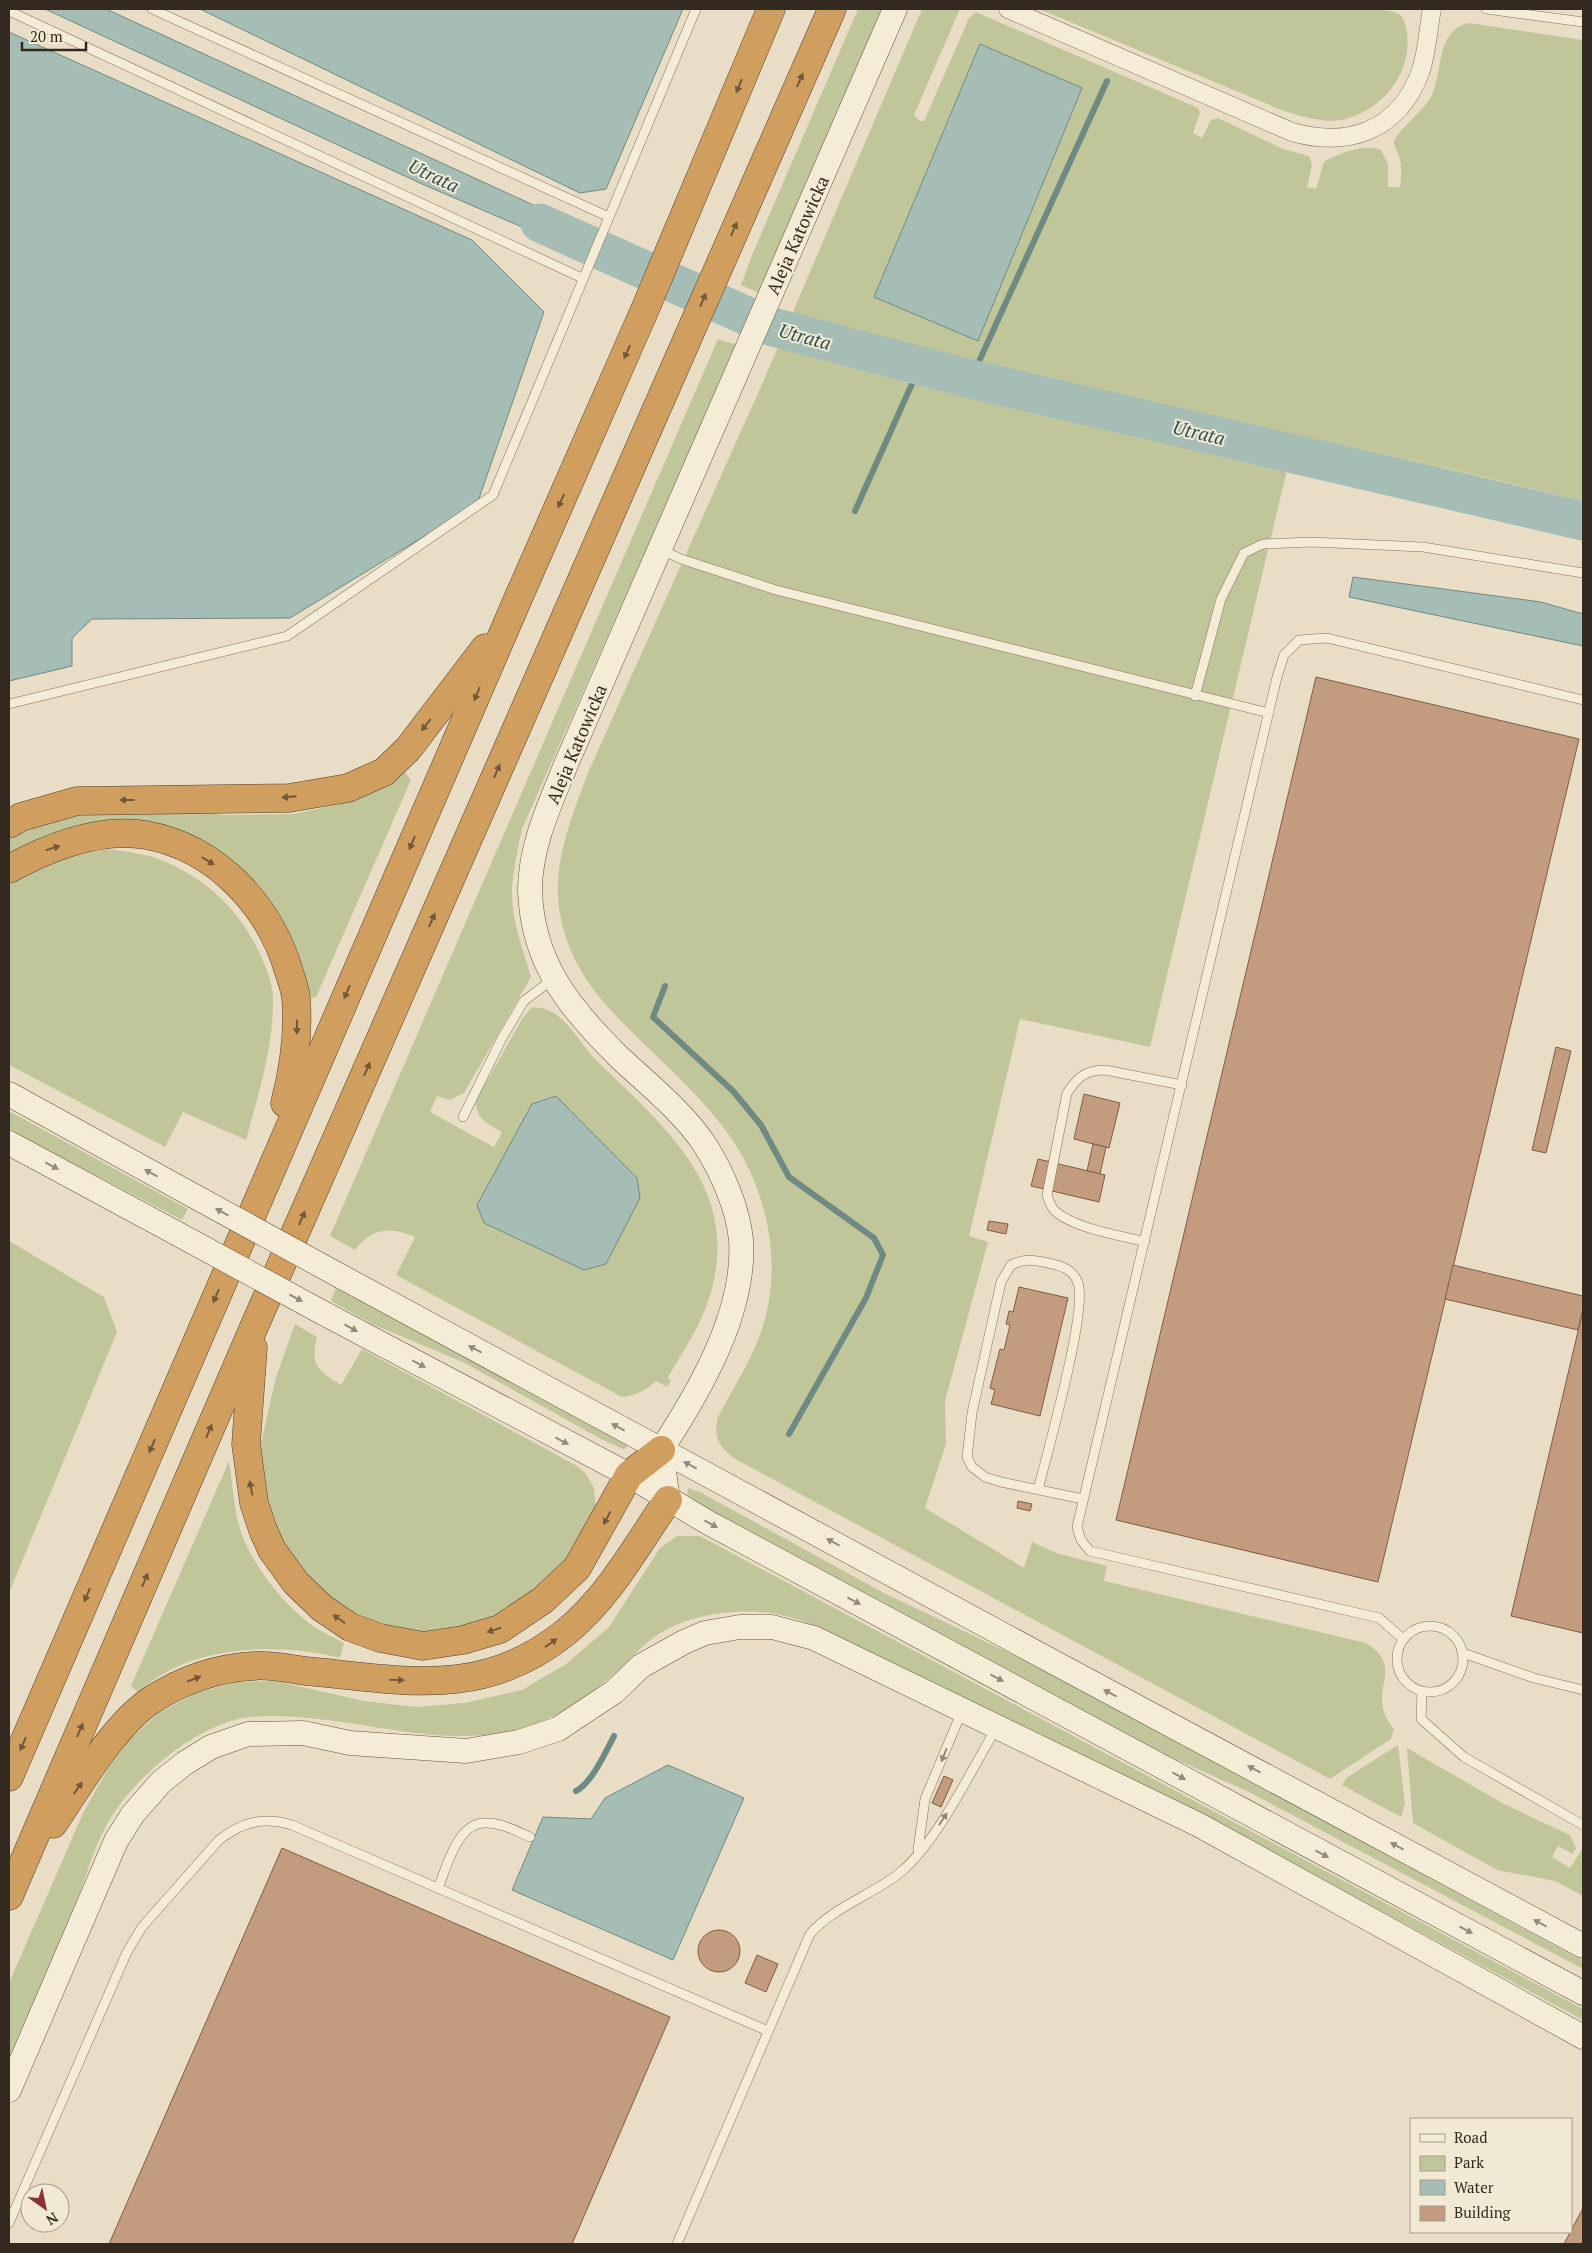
<svg xmlns="http://www.w3.org/2000/svg" width="1592" height="2253" font-family="'PT Serif',serif">
  <rect width="100%" height="100%" fill="#e9dec5"/>
  <!-- green -->
  <g fill="#c1c69a">
    <polygon points="858,9 885,9 759,293 741,285 752,255"/>
    <path d="M 922,9 L 960,9 L 914,115 L 920,121 L 924,121 L 969,18 L 976,12 L 1198,108 L 1200,113 L 1193,133 L 1202,138 L 1211,120 L 1218,118 L 1283,149 L 1309,156 L 1312,165 L 1307,187 L 1316,189 L 1324,162 C 1337,154 1365,143 1381,150 L 1388,164 L 1388,187 L 1400,187 C 1401,179 1402,168 1400,160 C 1399,154 1394,147 1394,142 C 1395,133 1425,109 1431,97 C 1444,70 1435,31 1469,23 L 1583,40 L 1583,501 L 1356,446 L 1583,502 L 1583,540 L 1287,470 L 1150,1047 L 1020,1019 L 969,1236 L 988,1242 L 945,1401 L 946,1444 L 925,1508 L 1024,1568 L 1032,1542 L 1056,1553 L 1107,1566 L 1104,1581 L 1366,1643 C 1409,1670 1362,1691 1394,1729 L 1391,1739 L 1330,1779 L 737,1460 C 719,1447 713,1439 718,1417 C 731,1392 747,1367 758,1340 C 785,1273 770,1193 729,1135 C 705,1101 672,1071 642,1042 C 603,1004 570,970 560,914 C 551,867 571,819 587,775 L 763,382 Z"/>
    <path d="M 1039,9 L 1370,9 C 1379,10 1394,10 1400,15 C 1405,19 1406,28 1407,33 C 1412,72 1385,107 1349,118 C 1328,125 1304,117 1284,111 Z"/>
    <path d="M 718,339 L 737,345 L 522,829 C 518,849 513,869 512,890 C 511,919 523,949 531,977 L 464,1093 L 450,1100 L 437,1096 L 430,1112 L 494,1147 L 502,1132 C 488,1124 475,1119 476,1100 L 522,1019 L 531,1008 C 560,1003 577,1040 595,1059 C 662,1125 741,1186 711,1292 C 703,1322 684,1350 668,1377 L 671,1381 L 667,1387 L 656,1381 C 645,1391 637,1395 622,1397 L 396,1275 L 415,1237 C 391,1226 371,1228 355,1250 L 330,1236 Z"/>
    <polygon points="404,771 411,780 316,997 311,998 305,994 243,874 73,829 31,842 9,852 9,840 28,830 72,814 174,810 224,815 293,814 350,802"/>
    <path d="M 107,849 C 123,851 141,853 156,858 C 202,875 238,907 259,952 C 266,967 274,985 273,1003 C 273,1049 258,1095 246,1140 L 183,1112 L 165,1147 L 9,1065 L 9,885 C 38,861 71,854 107,849 Z"/>
    <polygon points="9,1111 188,1209 182,1220 9,1130"/>
    <polygon points="9,1241 104,1297 117,1332 9,1593"/>
    <polygon points="336,1288 626,1444 627,1448 623,1449 599,1438 465,1363 372,1324 331,1301"/>
    <path d="M 295,1324 L 317,1337 C 310,1366 318,1370 341,1385 L 362,1349 L 577,1466 L 586,1474 L 594,1488 L 596,1511 L 575,1551 L 523,1607 L 446,1634 L 413,1633 L 374,1627 L 330,1606 L 284,1550 L 266,1508 L 257,1461 L 276,1377 Z"/>
    <path d="M 229,1461 C 233,1487 234,1516 244,1540 C 258,1572 283,1603 310,1624 C 320,1631 333,1637 344,1643 L 340,1658 C 286,1644 212,1645 163,1674 C 154,1679 146,1686 138,1692 L 131,1686 Z"/>
    <polygon points="688,1488 700,1492 884,1593 1039,1667 1583,1961 1583,1969 1249,1792 1166,1755 700,1504 687,1494"/>
    <path d="M 677,1536 L 700,1536 L 1583,2009 L 1583,2020 L 1222,1825 L 820,1628 C 808,1624 797,1618 785,1616 C 746,1606 686,1613 653,1638 C 642,1646 633,1657 622,1667 C 598,1688 571,1710 540,1722 C 476,1748 408,1732 343,1722 C 312,1718 274,1713 243,1718 C 193,1727 129,1782 106,1826 C 92,1852 85,1882 73,1910 C 52,1960 30,2010 9,2060 L 9,1983 L 84,1811 L 109,1767 L 129,1740 L 159,1713 L 198,1692 L 238,1682 L 276,1681 L 364,1701 L 417,1707 L 464,1703 L 522,1690 L 566,1664 L 609,1627 L 660,1548 Z"/>
    <polygon points="1398,1745 1405,1804 1401,1817 1342,1785 1346,1778"/>
    <polygon points="1407,1748 1504,1804 1570,1835 1576,1848 1573,1854 1558,1846 1552,1857 1570,1868 1581,1851 1583,1852 1583,1896 1555,1881 1497,1870 1413,1823"/>
  </g>
  <!-- water -->
  <g fill="#a6bdb6" stroke="#6e8a83">
    <polygon points="45,9 106,9 542,209 592,236 585,251 529,230 422,184"/>
    <polygon points="200,9 683,9 606,189 580,193"/>
    <polygon points="9,32 472,240 544,312 477,504 290,618 92,619 72,638 72,666 9,681"/>
    <polygon points="980,44 1082,88 978,341 874,297"/>
    <polygon points="1353,577 1541,602 1583,614 1583,646 1349,597"/>
    <polygon points="556,1096 637,1178 640,1198 606,1264 584,1270 484,1223 477,1205 532,1104"/>
    <polygon points="668,1765 744,1798 673,1960 512,1890 543,1817 591,1819 605,1798"/>
  </g>
  <g fill="none" stroke-linecap="round" stroke-linejoin="round">
    <!-- stream -->
    <g stroke="#6e8a83" stroke-width="6">
      <polyline points="971,379 1107,81"/>
      <polyline points="855,511 920,366"/>
      <polyline points="665,986 653,1017 733,1091 761,1125 789,1177 874,1238 883,1255 866,1298 789,1434"/>
      <path d="M 576,1791 C 592,1783 606,1751 614,1736"/>
    </g>
    <!-- river -->
    <polyline stroke="#a6bdb6" stroke-width="39" points="540,223 769,326 971,379 1583,521"/>
  </g>
  <!-- building -->
  <g fill="#c39b7e" stroke="#7f5c45">
    <polygon points="1316,677 1579,739 1378,1582 1116,1520"/>
    <polygon points="1556,1047 1571,1051 1546,1153 1532,1150"/>
    <polygon points="1084,1094 1120,1103 1109,1148 1074,1139"/>
    <polygon points="1093,1144 1106,1147 1100,1174 1087,1171"/>
    <polygon points="1038,1159 1105,1175 1099,1202 1031,1186"/>
    <polygon points="989,1221 1008,1224 1006,1234 987,1230"/>
    <polygon points="1453,1265 1583,1296 1583,1310 1578,1330 1445,1299"/>
    <polygon points="1019,1287 1068,1298 1040,1416 991,1404 995,1390 990,1388 1000,1349 1004,1350 1010,1325 1006,1324 1009,1311 1013,1312"/>
    <polygon points="1583,1310 1583,1633 1511,1616"/>
    <polygon points="1018,1501 1032,1504 1030,1511 1017,1508"/>
    <polygon points="944,1776 953,1780 941,1807 932,1803"/>
    <polygon points="282,1848 670,2017 572,2244 109,2244"/>
    <circle cx="719" cy="1951" r="21"/>
    <polygon points="757,1955 778,1964 766,1992 745,1983"/>
    <polygon points="1583,2208 1583,2244 1564,2244"/>
  </g>
  <g fill="none" stroke-linecap="round" stroke-linejoin="round">
    <defs>
      <g id="lane">
        <polyline points="152,9 609,217"/>
        <polyline points="1486,9 1583,22"/>
        <polyline points="9,11 582,278"/>
        <polyline points="660,549 681,559 776,590 1269,713"/>
        <polyline points="1195,696 1221,599 1244,553 1263,544 1311,542 1423,547 1583,573"/>
        <polyline points="9,704 287,636 493,495 696,9"/>
        <polyline points="463,1117 502,1038 524,1001 553,979"/>
        <path d="M 1145,1242 C 1119,1235 1077,1229 1056,1212 C 1051,1208 1049,1201 1047,1195 L 1067,1093 C 1077,1078 1085,1070 1105,1070 L 1182,1085"/>
        <path d="M 1038,1490 C 1047,1453 1088,1310 1078,1283 C 1073,1269 1062,1266 1048,1263 C 1034,1260 1025,1258 1011,1265 L 1001,1282 L 972,1413 L 967,1457 L 972,1467 L 985,1477 L 1001,1482 L 1083,1499"/>
        <circle cx="1430" cy="1659" r="33"/>
        <polyline points="1403,1639 1379,1618 1090,1551 1081,1540 1077,1527 1277,677 1284,655 1299,640 1327,638 1583,700"/>
        <polyline points="1463,1653 1534,1678 1583,1690"/>
        <polyline points="1422,1692 1421,1719 1464,1757 1583,1825"/>
        <polyline points="918,1850 925,1799 962,1711"/>
        <path d="M 438,1888 C 447,1867 457,1823 485,1823 C 500,1822 516,1831 530,1837"/>
        <path d="M 9,2223 L 127,1952 L 142,1927 L 219,1840 C 242,1822 264,1816 292,1825 L 768,2031"/>
        <path d="M 677,2244 L 810,1934 C 833,1907 875,1894 902,1871 C 939,1839 971,1770 997,1727"/>
      </g>
      <path id="street" d="M 1008,9 L 1292,132 C 1348,148 1398,131 1420,73 C 1427,54 1428,29 1432,9"/>
      <g id="secondary">
        <polyline points="9,1094 194,1196"/>
        <polyline points="9,1143 176,1233"/>
        <polyline points="342,1277 1057,1664 1583,1946"/>
        <polyline points="325,1314 629,1475 707,1522 1583,1993"/>
        <path d="M 661,1450 C 699,1392 746,1312 741,1240 C 738,1208 722,1172 705,1145 C 683,1112 649,1085 620,1058 C 570,1009 532,963 530,890 C 530,845 551,802 567,762 L 895,9"/>
        <polyline points="661,1450 668,1500"/>
        <polyline points="9,2090 116,1841 133,1814 161,1782 185,1763 211,1747 248,1734 303,1733 350,1743 466,1751 519,1742 558,1729 614,1692 641,1666 684,1642 705,1633 740,1627 772,1627 814,1638 1199,1825 1583,2037"/>
      </g>
      <g id="highway">
        <polyline points="9,824 21,817 77,801 289,798 348,788 384,772 408,749 485,648"/>
        <path d="M 9,869 C 49,847 99,827 146,835 C 217,848 270,906 289,972 C 292,981 295,989 296,998 C 299,1034 294,1068 285,1103"/>
        <polyline points="253,1348 246,1444 254,1503 263,1530 272,1550 296,1583 322,1608 350,1627 380,1638 423,1646 463,1640 500,1629 543,1600 577,1568 629,1475 661,1450"/>
        <polyline points="9,1777 517,601 646,307 771,9"/>
        <path d="M 53,1824 C 79,1786 114,1724 153,1699 C 183,1680 218,1668 253,1666 C 270,1664 289,1669 306,1671 C 404,1680 482,1700 566,1632 C 609,1597 637,1545 668,1500"/>
        <polyline points="9,1896 254,1327 832,9"/>
      </g>
    </defs>
    <!-- lane casing -->
    <use href="#lane" stroke="#82715d" stroke-width="10"/>
    <!-- street casing -->
    <use href="#street" stroke="#82715d" stroke-width="19"/>
    <!-- secondary casing -->
    <use href="#secondary" stroke="#645240" stroke-width="25"/>
    <!-- highway casing -->
    <use href="#highway" stroke="#503f31" stroke-width="29"/>
    <!-- lane -->
    <use href="#lane" stroke="#f5ecd7" stroke-width="9"/>
    <!-- street -->
    <use href="#street" stroke="#f5ecd7" stroke-width="18"/>
    <!-- secondary -->
    <use href="#secondary" stroke="#f5ecd7" stroke-width="24"/>
    <!-- highway -->
    <use href="#highway" stroke="#d09e5e" stroke-width="28"/>
    <defs>
      <g id="secondary-bridge">
        <polyline points="194,1196 342,1277"/>
        <polyline points="176,1233 325,1314"/>
      </g>
    </defs>
    <!-- secondary-bridge casing -->
    <use href="#secondary-bridge" stroke="#645240" stroke-width="25" stroke-linecap="butt"/>
    <!-- secondary-bridge -->
    <use href="#secondary-bridge" stroke="#f5ecd7" stroke-width="24"/>
  </g>
  <!-- one-way arrows -->
  <defs><path id="oneway-solid" d="M-6-.8H1V-3.2L6.5 0L1 3.2V.8H-6Z" transform="scale(1.25)"/></defs>
  <g fill="#725838">
    <use href="#oneway-solid" transform="translate(800 80) rotate(-66)"/>
    <use href="#oneway-solid" transform="translate(739 86) rotate(112)"/>
    <use href="#oneway-solid" transform="translate(734 229) rotate(-66)"/>
    <use href="#oneway-solid" transform="translate(703 300) rotate(-67)"/>
    <use href="#oneway-solid" transform="translate(627 352) rotate(114)"/>
    <use href="#oneway-solid" transform="translate(561 501) rotate(114)"/>
    <use href="#oneway-solid" transform="translate(477 694) rotate(113)"/>
    <use href="#oneway-solid" transform="translate(426 725) rotate(128)"/>
    <use href="#oneway-solid" transform="translate(497 771) rotate(-66)"/>
    <use href="#oneway-solid" transform="translate(289 797) rotate(175)"/>
    <use href="#oneway-solid" transform="translate(127 800) rotate(180)"/>
    <use href="#oneway-solid" transform="translate(412 843) rotate(113)"/>
    <use href="#oneway-solid" transform="translate(53 848) rotate(-18)"/>
    <use href="#oneway-solid" transform="translate(208 861) rotate(32)"/>
    <use href="#oneway-solid" transform="translate(432 920) rotate(-66)"/>
    <use href="#oneway-solid" transform="translate(347 992) rotate(113)"/>
    <use href="#oneway-solid" transform="translate(297 1027) rotate(91)"/>
    <use href="#oneway-solid" transform="translate(367 1069) rotate(-66)"/>
    <use href="#oneway-solid" transform="translate(302 1218) rotate(-66)"/>
    <use href="#oneway-solid" transform="translate(216 1296) rotate(113)"/>
    <use href="#oneway-solid" transform="translate(209 1431) rotate(-67)"/>
    <use href="#oneway-solid" transform="translate(152 1446) rotate(113)"/>
    <use href="#oneway-solid" transform="translate(251 1488) rotate(-101)"/>
    <use href="#oneway-solid" transform="translate(607 1518) rotate(118)"/>
    <use href="#oneway-solid" transform="translate(145 1580) rotate(-67)"/>
    <use href="#oneway-solid" transform="translate(87 1595) rotate(113)"/>
    <use href="#oneway-solid" transform="translate(339 1619) rotate(-145)"/>
    <use href="#oneway-solid" transform="translate(494 1630) rotate(162)"/>
    <use href="#oneway-solid" transform="translate(551 1643) rotate(-35)"/>
    <use href="#oneway-solid" transform="translate(194 1679) rotate(-21)"/>
    <use href="#oneway-solid" transform="translate(397 1680) rotate(2)"/>
    <use href="#oneway-solid" transform="translate(80 1730) rotate(-67)"/>
    <use href="#oneway-solid" transform="translate(23 1744) rotate(113)"/>
    <use href="#oneway-solid" transform="translate(78 1788) rotate(-55)"/>
  </g>
  <g fill="#948a7b">
    <use href="#oneway-solid" transform="translate(52 1166) rotate(28)"/>
    <use href="#oneway-solid" transform="translate(151 1173) rotate(-151)"/>
    <use href="#oneway-solid" transform="translate(222 1212) rotate(-151)"/>
    <use href="#oneway-solid" transform="translate(296 1298) rotate(28)"/>
    <use href="#oneway-solid" transform="translate(351 1328) rotate(29)"/>
    <use href="#oneway-solid" transform="translate(475 1349) rotate(-152)"/>
    <use href="#oneway-solid" transform="translate(419 1364) rotate(28)"/>
    <use href="#oneway-solid" transform="translate(618 1427) rotate(-152)"/>
    <use href="#oneway-solid" transform="translate(562 1441) rotate(28)"/>
    <use href="#oneway-solid" transform="translate(690 1465) rotate(-152)"/>
    <use href="#oneway-solid" transform="translate(711 1524) rotate(29)"/>
    <use href="#oneway-solid" transform="translate(833 1542) rotate(-152)"/>
    <use href="#oneway-solid" transform="translate(854 1601) rotate(28)"/>
    <use href="#oneway-solid" transform="translate(997 1678) rotate(28)"/>
    <use href="#oneway-solid" transform="translate(1110 1693) rotate(-152)"/>
    <use href="#oneway-solid" transform="translate(944 1755) rotate(112)"/>
    <use href="#oneway-solid" transform="translate(1254 1769) rotate(-152)"/>
    <use href="#oneway-solid" transform="translate(1179 1776) rotate(29)"/>
    <use href="#oneway-solid" transform="translate(943 1819) rotate(-56)"/>
    <use href="#oneway-solid" transform="translate(1397 1846) rotate(-152)"/>
    <use href="#oneway-solid" transform="translate(1322 1854) rotate(28)"/>
    <use href="#oneway-solid" transform="translate(1540 1923) rotate(-152)"/>
    <use href="#oneway-solid" transform="translate(1466 1930) rotate(28)"/>
  </g>
  <g text-anchor="middle" dominant-baseline="central" stroke-width="4" stroke-linejoin="round" paint-order="stroke">
    <!-- street labels -->
    <g font-size="18" fill="#34291f" stroke="#f1e9d3">
      <text transform="translate(797 235) rotate(-66)">Aleja Katowicka</text>
      <text transform="translate(576 744) rotate(-67)">Aleja Katowicka</text>
    </g>
    <!-- water labels -->
    <g font-size="19" font-style="italic" fill="#305250" stroke="#f1e9d3">
      <text transform="translate(434 175) rotate(25)">Utrata</text>
      <text transform="translate(805 336) rotate(15)">Utrata</text>
      <text transform="translate(1199 432) rotate(13)">Utrata</text>
    </g>
  </g>
  <!-- border -->
  <rect width="1592" height="2253" fill="none" stroke="#34291f" stroke-width="20"/>
  <!-- legend -->
  <rect x="1410" y="2118" width="162" height="115" fill="#f1e9d3" stroke="#a59c8b"/>
  <rect x="1420" y="2134" width="25" height="8" fill="#f5ecd7" stroke="#a59c8b"/>
  <text x="1454" y="2143" font-size="15" fill="#34291f">Road</text>
  <rect x="1420" y="2156" width="25" height="15" fill="#c1c69a" stroke="#a59c8b"/>
  <text x="1454" y="2168" font-size="15" fill="#34291f">Park</text>
  <rect x="1420" y="2180" width="25" height="15" fill="#a6bdb6" stroke="#a59c8b"/>
  <text x="1454" y="2193" font-size="15" fill="#34291f">Water</text>
  <rect x="1420" y="2206" width="25" height="15" fill="#c39b7e" stroke="#a59c8b"/>
  <text x="1454" y="2218" font-size="15" fill="#34291f">Building</text>
  <!-- north arrow -->
  <g transform="translate(45 2208) rotate(147)"><circle r="24" fill="#f1e9d3" stroke="#a59c8b"/>
  <path d="M0-4L9 19L0 12L-9 19Z" fill="#8b3334"/>
  <text y="-8" font-size="14" font-weight="bold" text-anchor="middle" fill="#34291f">N</text>
  </g>
  <!-- scale -->
  <path d="M22 42v8h64v-8" fill="none" stroke="#34291f" stroke-width="2.5"/>
  <text x="30" y="42" font-size="15" fill="#34291f" stroke="#f1e9d3" stroke-width="4" paint-order="stroke">20 m</text>
</svg>
